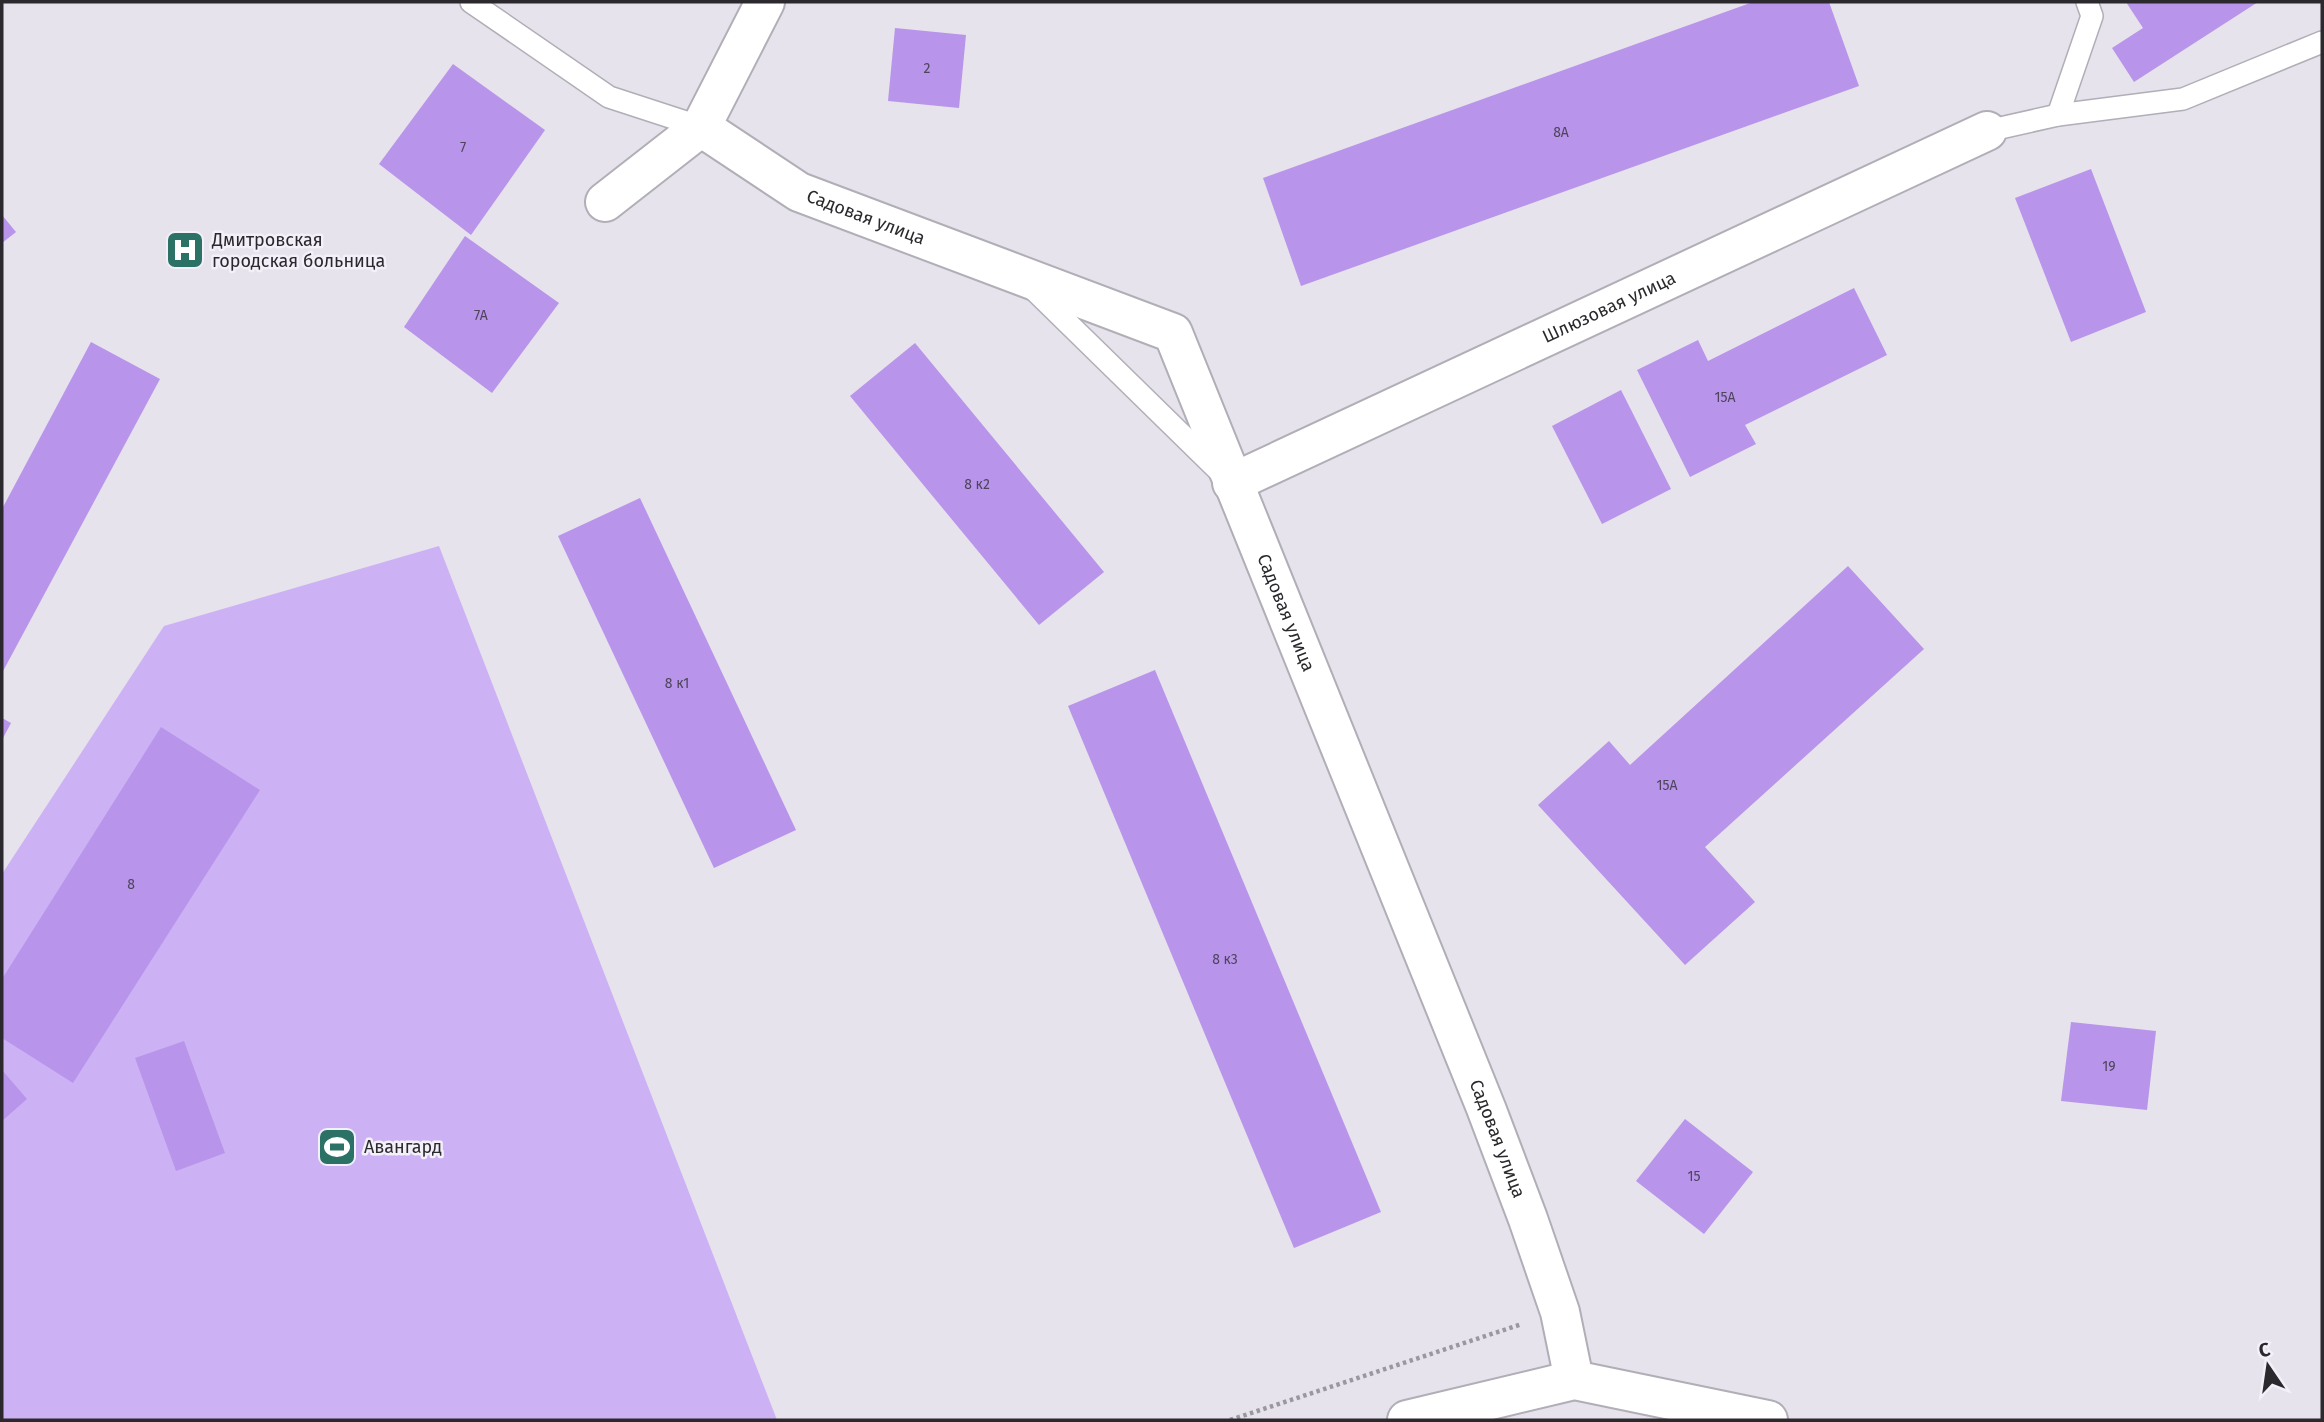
<svg xmlns="http://www.w3.org/2000/svg" width="2324" height="1422" font-family="'Fira Sans',sans-serif">
  <rect width="100%" height="100%" fill="#e6e3ec"/>
  <!-- green -->
  <polygon fill="#ccb2f4" points="439,546 777,1420 2,1420 2,874 164,626"/>
  <!-- building -->
  <g fill="#b894eb">
    <polygon points="1753,2 1829,2 1859,86 1301,286 1263,178"/>
    <polygon points="2126,2 2258,2 2134,82 2112,48 2143,28"/>
    <polygon points="895,28 966,35 959,108 888,101"/>
    <polygon points="453,64 545,130 471,235 379,164"/>
    <polygon points="2091,169 2146,312 2071,342 2015,198"/>
    <polygon points="2,215 16,232 2,243"/>
    <polygon points="465,236 559,303 492,393 404,327"/>
    <polygon points="1854,288 1887,355 1745,425 1756,444 1690,477 1637,370 1698,340 1708,361"/>
    <polygon points="91,342 160,379 2,673 2,509"/>
    <polygon points="915,343 1104,572 1039,625 850,396"/>
    <polygon points="1621,390 1671,489 1602,524 1552,426"/>
    <polygon points="640,498 796,830 714,868 558,536"/>
    <polygon points="1848,566 1924,649 1705,847 1755,902 1685,965 1538,805 1609,741 1630,765"/>
    <polygon points="1155,670 1381,1212 1294,1248 1068,706"/>
    <polygon points="2,718 11,723 2,740"/>
    <polygon points="161,727 260,790 73,1083 2,1038 2,979"/>
    <polygon points="2071,1022 2156,1031 2147,1110 2061,1101"/>
    <polygon points="184,1041 225,1153 176,1171 135,1058"/>
    <polygon points="2,1070 27,1099 2,1121"/>
    <polygon points="1685,1119 1753,1172 1704,1234 1636,1181"/>
  </g>
  <g fill="none" stroke-linecap="round" stroke-linejoin="round">
    <defs>
      <g id="lane">
        <polyline points="471,2 609,97 701,127"/>
        <polyline points="2058,115 2092,16 2087,2"/>
        <polyline points="1987,131 2058,115 2183,99 2322,42"/>
        <polyline points="1032,288 1219,471"/>
      </g>
      <g id="street">
        <path id="s1" d="M 701,127 L 799,192 L 1173,333 L 1486,1108 L 1528,1219 L 1560,1312 L 1574,1380"/>
        <polyline points="605,202 701,127 765,2"/>
        <path id="s2" d="M 1232,483 L 1987,131"/>
      </g>
      <polyline id="secondary" points="1407,1420 1574,1380 1768,1420"/>
    </defs>
    <!-- lane casing -->
    <use href="#lane" stroke="#b1aeb7" stroke-width="24"/>
    <!-- street casing -->
    <use href="#street" stroke="#b1aeb7" stroke-width="42"/>
    <!-- secondary casing -->
    <use href="#secondary" stroke="#b1aeb7" stroke-width="42"/>
    <!-- path -->
    <g stroke="#9a989f" stroke-width="4.5" stroke-dasharray="3.5 3.5" stroke-linecap="butt">
      <polyline points="2,1220 3,1220"/>
      <polyline points="1230,1420 1522,1324"/>
    </g>
    <!-- lane -->
    <use href="#lane" stroke="#fff" stroke-width="21"/>
    <!-- street -->
    <use href="#street" stroke="#fff" stroke-width="38"/>
    <!-- secondary -->
    <use href="#secondary" stroke="#fff" stroke-width="38"/>
  </g>
  <!-- icons -->
  <defs>
    <symbol id="hospital-square" viewBox="-11 -11 22 22"><rect x="-9" y="-9" width="18" height="18" rx="4" fill="#2b7165" stroke="#f3f0f9"/><path d="M-5-5h3v3.5h4V-5h3V5h-3V1.5h-4V5h-3Z" fill="#fff"/></symbol>
    <symbol id="stadium-square" viewBox="-11 -11 22 22"><rect x="-9" y="-9" width="18" height="18" rx="4" fill="#2b7165" stroke="#f3f0f9"/><path d="M0-5a6.5 5 0 1 0 0 10a6.5 5 0 1 0 0-10ZM-3.5-1.8h7v3.6h-7Z" fill="#fff"/></symbol>
  </defs>
  <g fill-rule="evenodd">
    <use href="#hospital-square" x="163" y="228" width="44" height="44"/>
    <use href="#stadium-square" x="315" y="1125" width="44" height="44"/>
  </g>
  <g text-anchor="middle" dominant-baseline="central" stroke-width="5" stroke-linejoin="round" paint-order="stroke">
    <!-- number labels -->
    <g font-size="14" fill="#4e445c">
      <text x="927" y="68">2</text>
      <text x="1561" y="132">8А</text>
      <text x="463" y="147">7</text>
      <text x="481" y="315">7А</text>
      <text x="1725" y="397">15А</text>
      <text x="977" y="484">8 к2</text>
      <text x="677" y="683">8 к1</text>
      <text x="1667" y="785">15А</text>
      <text x="131" y="884">8</text>
      <text x="1225" y="959">8 к3</text>
      <text x="2109" y="1066">19</text>
      <text x="1694" y="1176">15</text>
    </g>
    <!-- street labels -->
    <g font-size="18" fill="#2b292d" stroke="#f3f0f9">
      <text stroke="none"><textPath href="#s1" startOffset="189">Садовая улица</textPath></text>
      <text stroke="none"><textPath href="#s2" startOffset="416">Шлюзовая улица</textPath></text>
      <text stroke="none"><textPath href="#s1" startOffset="819">Садовая улица</textPath></text>
      <text stroke="none"><textPath href="#s1" startOffset="1386">Садовая улица</textPath></text>
    </g>
    <!-- poi labels -->
    <g font-size="18" fill="#2b292d" stroke="#f3f0f9" text-anchor="start">
      <text x="212" y="240">Дмитровская<tspan x="212" dy="21">городская больница</tspan></text>
      <text x="364" y="1147">Авангард</text>
    </g>
  </g>
  <!-- border -->
  <rect width="2324" height="1422" fill="none" stroke="#2b292d" stroke-width="7"/>
  <!-- north arrow -->
  <g transform="translate(2268 1366) rotate(347)" stroke="#f3f0f9" stroke-width="5" paint-order="stroke">
  <path d="M0-5L12 26L0 18L-12 26Z" fill="#2b292d"/>
  <text y="-10" font-size="19" font-weight="bold" text-anchor="middle" fill="#2b292d">С</text>
  </g>
</svg>
